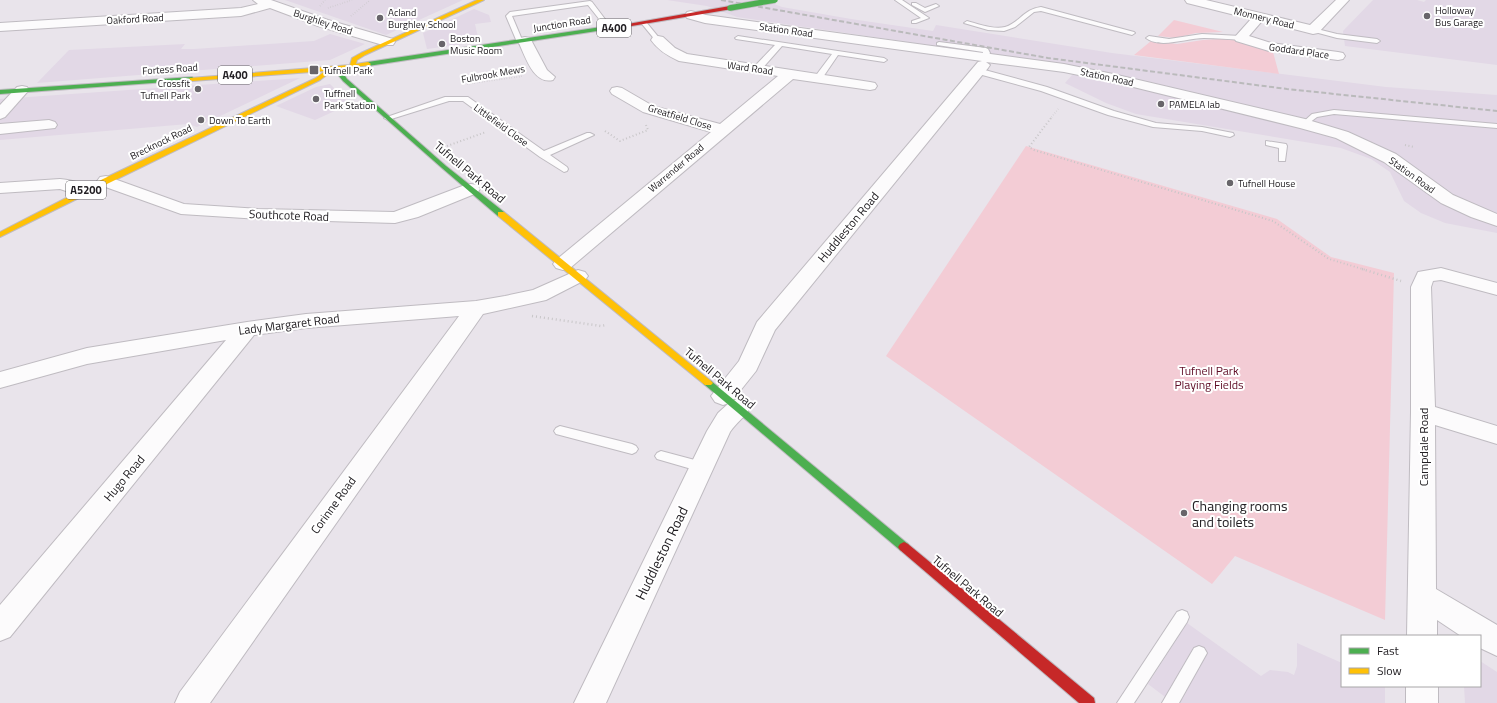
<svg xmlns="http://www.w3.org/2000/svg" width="1497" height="703" font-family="'Titillium Web',sans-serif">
  <rect width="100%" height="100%" fill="#e9e4eb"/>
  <!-- built -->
  <g fill="#e2d8e6">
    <polygon points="285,0 463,0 386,35"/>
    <polygon points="667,0 764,0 782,7 851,19 933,31 936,25 1112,53 1386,87 1497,95 1497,233 1445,223 1421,213 1404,201 1390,172 1371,159 1341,148 1136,114 1106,103 1065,83 1079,67 737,17 707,6"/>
    <polygon points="1373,0 1417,0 1424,2 1426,0 1497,0 1497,65 1345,46 1343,31"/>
    <polygon points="474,9 489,15 491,22 475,24 479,42 427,49 423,33"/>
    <polygon points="330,34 365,44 330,60 37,83 69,50 185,44 181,49 194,49 314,41"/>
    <polygon points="300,78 197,127 188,124 0,140 0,99"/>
    <polygon points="330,84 350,104 315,120 276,106 316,87"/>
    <polygon points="1187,623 1261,676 1270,670 1288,672 1294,675 1297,666 1297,643 1342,663 1342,686 1385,686 1385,703 1173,703 1148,684"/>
    <polygon points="1480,661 1497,672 1497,703 1465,703 1464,686 1480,686"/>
  </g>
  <!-- green -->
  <g fill="#f3ccd5">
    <polygon points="1174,20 1223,32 1196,33 1175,38 1158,36"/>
    <polygon points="1220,39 1237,40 1273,52 1279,74 1134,55 1151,41 1177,44 1203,40"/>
    <polygon points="1026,146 1277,219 1331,257 1394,273 1385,620 1235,556 1212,584 886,356"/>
  </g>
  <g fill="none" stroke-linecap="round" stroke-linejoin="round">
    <defs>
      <g id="lane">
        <polygon points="895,0 902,0 929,18 916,23 912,23 912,21 921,18"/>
        <polygon points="590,1 592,2 611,27 611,29 607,29 588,5 512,16 523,42 520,44 517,42 506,16 510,12"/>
        <polygon points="912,3 916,3 925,8 936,4 939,6 925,12 912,5"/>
        <path d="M 1041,7 L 1134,32 L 1135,33 L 1132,35 L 1041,11 L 1034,12 L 1015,27 L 1004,31 L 988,30 L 964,23 L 967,21 C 978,24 994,30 1005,27 C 1019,23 1024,9 1041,7 Z"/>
        <polygon points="642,22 646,22 660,39 660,41 656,41 642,24"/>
        <polygon points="1313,28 1337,34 1377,39 1380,41 1377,43 1337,38 1311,31 1310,30"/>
        <path d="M 1202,34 L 1241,36 L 1244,38 L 1241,40 C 1229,39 1216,38 1204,38 C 1187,38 1160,49 1146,38 L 1149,36 L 1169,39 Z"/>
        <polygon points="738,36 884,58 887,60 884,62 838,55 821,80 818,80 814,78 832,54 782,46 760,71 754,71 754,67 775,45 736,39 735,38"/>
        <polygon points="939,42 986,48 988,49 990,53 987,58 985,59 982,57 983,52 937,45 937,43"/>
        <polygon points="975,69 981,69 1047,87 1114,111 1156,123 1202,127 1233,133 1234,135 1230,137 1202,131 1153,127 1108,115 1041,91 975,73"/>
        <polygon points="445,97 468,97 544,151 587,133 590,133 594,135 550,155 567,167 568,169 567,171 564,172 540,157 463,101 449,101 388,120 384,118"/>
        <polygon points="1334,110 1497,124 1497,128 1334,114 1317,117 1305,126 1301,124 1312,114"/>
        <polygon points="1266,141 1286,144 1287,146 1285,161 1279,161 1279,148 1266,145"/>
        <polygon points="560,426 632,444 636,446 638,449 636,452 632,454 556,434 554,431 556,428"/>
        <polygon points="661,451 706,463 708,467 706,471 702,472 657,459 655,456 657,453"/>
        <polygon points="1182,610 1187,612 1189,617 1187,622 1134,703 1117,703 1177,612"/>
        <polygon points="1199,646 1204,648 1207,653 1179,703 1162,703 1194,648"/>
      </g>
      <g id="street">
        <polygon points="253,0 271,0 328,20 393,39 395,42 393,45 383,45 318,26 270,8 241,16 0,31 0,23 241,8 258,4"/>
        <polygon points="1185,0 1206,0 1310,25 1336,0 1349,0 1318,33 1313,34 1262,21 1249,36 1271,43 1338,52 1343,53 1345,56 1343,59 1338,60 1269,51 1236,41 1234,38 1251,19 1187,3"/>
        <path d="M 691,11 L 706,15 L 1064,64 L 1113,74 L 1305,119 L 1348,132 L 1396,154 L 1453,195 L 1497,214 L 1497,226 L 1471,217 L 1441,203 L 1384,162 L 1336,138 L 1300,128 L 1113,82 L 1064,72 L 986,62 L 990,65 L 988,68 L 775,330 L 756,371 L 732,401 L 738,399 L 746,402 L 750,408 C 745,417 736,423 730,432 L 606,703 L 574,703 L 707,431 L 718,413 L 729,403 L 723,405 L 715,402 L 711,396 L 739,361 L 757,322 L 978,62 L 982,61 L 705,23 L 687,18 L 685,15 L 687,12 Z"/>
        <path d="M 658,36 L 663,37 L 675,48 L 687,54 L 870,82 L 875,83 L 877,86 L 875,89 L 870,90 L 793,79 L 570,268 L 563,270 L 556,268 L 553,264 L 556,260 L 711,132 L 643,112 L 612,94 L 610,91 L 612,88 L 617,87 L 622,88 L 653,106 L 720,124 L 778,76 L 679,61 C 668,56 658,50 651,40 L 653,37 Z"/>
        <path d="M 525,37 L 530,38 L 547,70 L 555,77 L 553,80 C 533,85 525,55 518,41 L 520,38 Z"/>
        <polygon points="22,86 27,87 29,90 5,117 0,119 0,105 17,87"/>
        <polygon points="49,120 55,122 57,125 55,128 0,134 0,124"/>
        <polygon points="106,176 184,204 258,209 394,212 465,185 471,184 477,185 480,189 477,193 418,217 395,223 258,219 181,214 100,185 97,181 100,177"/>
        <path d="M 60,179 C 71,180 86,183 93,192 L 90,196 L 84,197 L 60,189 L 0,193 L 0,183 Z"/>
        <polygon points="1441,268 1497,283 1497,295 1441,280 1433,281 1431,287 1435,407 1497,426 1497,444 1435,425 1436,589 1497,625 1497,656 1480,648 1480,636 1461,636 1437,620 1437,636 1407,636 1411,412 1411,287 1418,272"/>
        <polygon points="578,270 585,272 588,276 585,280 546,300 483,314 210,703 175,703 180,692 459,316 306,328 254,335 10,637 0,641 0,605 226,340 87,364 0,388 0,372 87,348 247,322 306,314 476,301 505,296 533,290"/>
        <rect x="1406" y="686" width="32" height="17"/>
      </g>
      <g id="fast">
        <polygon points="608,26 610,27 610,29 368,66 365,64 368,62"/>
        <polygon points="342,66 345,68 345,76 347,79 446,166 504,212 504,216 498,216 442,168 343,81 339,76 339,68"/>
        <polygon points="192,77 195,79 194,80 0,94 0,90"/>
        <polygon points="708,380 711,381 908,544 910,547 908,550 904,552 900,550 705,385 703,383 705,381"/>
      </g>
      <g id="slow">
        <polygon points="477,0 484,0 365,55 357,60 356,64 368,62 371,64 370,65 333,70 320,80 109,183 0,237 0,232 103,179 316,78 325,71 192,81 189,79 190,78 350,65 352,58 361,53"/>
        <polygon points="498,212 504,212 711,381 713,383 711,385 705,385 498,216"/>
      </g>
      <g id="jam">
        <polygon points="730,6 733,8 732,9 608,30 605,28"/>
        <polygon points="904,542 908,544 1094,698 1095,703 1079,703 900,550 898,547 900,544"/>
      </g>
    </defs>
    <!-- lane casing -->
    <use href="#lane" stroke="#bfbbc1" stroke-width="2"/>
    <!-- street casing -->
    <use href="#street" stroke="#bfbbc1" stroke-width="2"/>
    <!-- fast casing -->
    <use href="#fast" stroke="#bfbbc1" stroke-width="2"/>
    <!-- slow casing -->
    <use href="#slow" stroke="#bfbbc1" stroke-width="2"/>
    <!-- jam casing -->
    <use href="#jam" stroke="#bfbbc1" stroke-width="2"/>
    <!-- path-far2 -->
    <g stroke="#c8c6c8" stroke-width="1.5" stroke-dasharray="0.5 2" stroke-linecap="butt">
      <polyline points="320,6 325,0"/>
      <polyline points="328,8 352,0"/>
      <polyline points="351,16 369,1"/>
      <polyline points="467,84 524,76"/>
      <polyline points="1050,119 1059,108"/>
    </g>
    <!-- path-far1 -->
    <g stroke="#c8c6c8" stroke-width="2" stroke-dasharray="1 2.5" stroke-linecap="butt">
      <polyline points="1051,118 1029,147 1034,150 1273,221 1329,259 1366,270"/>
      <polyline points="605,131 620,141 648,130 646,125"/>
      <polyline points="1405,145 1414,147"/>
      <polyline points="447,146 486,132"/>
    </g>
    <!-- path -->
    <g stroke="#c8c6c8" stroke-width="2.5" stroke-dasharray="1 3" stroke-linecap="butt">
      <polyline points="1362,269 1401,281"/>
      <polyline points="532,316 601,326 606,325"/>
    </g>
    <!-- lane -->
    <use href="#lane" fill="#fcfbfc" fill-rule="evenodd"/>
    <!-- street -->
    <use href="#street" fill="#fcfbfc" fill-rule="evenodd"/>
    <!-- fast -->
    <use href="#fast" fill="#4caf50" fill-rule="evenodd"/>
    <!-- slow -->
    <use href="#slow" fill="#ffc107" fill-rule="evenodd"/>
    <!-- jam -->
    <use href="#jam" fill="#c62828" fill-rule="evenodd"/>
    <!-- rail -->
    <polyline stroke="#bababb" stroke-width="2" stroke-dasharray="5 2.5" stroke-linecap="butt" points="721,0 1048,58 1287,89 1497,111"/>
    <defs>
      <polyline id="fast-bridge" points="730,8 775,0"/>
    </defs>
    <!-- fast-bridge casing -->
    <use href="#fast-bridge" stroke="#bfbbc1" stroke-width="7" stroke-linecap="butt"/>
    <!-- fast-bridge -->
    <use href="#fast-bridge" stroke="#4caf50" stroke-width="5.5"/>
  </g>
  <!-- markers -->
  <g fill="#68656a" stroke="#fff" stroke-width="1.5">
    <circle cx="1427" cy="16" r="4"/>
    <circle cx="380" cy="18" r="4"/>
    <circle cx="442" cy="44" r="4"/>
    <rect x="309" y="65" width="10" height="10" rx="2"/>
    <circle cx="198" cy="89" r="4"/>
    <circle cx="316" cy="99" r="4"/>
    <circle cx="1161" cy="104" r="4"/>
    <circle cx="201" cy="120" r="4"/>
    <circle cx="1230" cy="183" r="4"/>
    <circle cx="1184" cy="513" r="4"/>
  </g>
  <g text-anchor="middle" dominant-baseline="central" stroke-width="4" stroke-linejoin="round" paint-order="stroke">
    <!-- far-poi labels -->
    <g font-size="10" fill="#232024" stroke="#fff" text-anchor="start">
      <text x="1435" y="10">Holloway<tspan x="1435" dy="12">Bus Garage</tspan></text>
      <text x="388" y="12">Acland<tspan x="388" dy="12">Burghley School</tspan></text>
      <text x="450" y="38">Boston<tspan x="450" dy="12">Music Room</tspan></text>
      <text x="323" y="70">Tufnell Park</text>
      <text x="190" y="83" text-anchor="end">Crossfit<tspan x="190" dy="12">Tufnell Park</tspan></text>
      <text x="324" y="93">Tuffnell<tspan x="324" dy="12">Park Station</tspan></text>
      <text x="1169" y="104">PAMELA lab</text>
      <text x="209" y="120">Down To Earth</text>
      <text x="1238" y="183">Tufnell House</text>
    </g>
    <!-- far-street labels -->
    <g font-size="10" fill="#232024" stroke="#fff">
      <text transform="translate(1264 18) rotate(14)">Monnery Road</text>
      <text transform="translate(135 19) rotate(-3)">Oakford Road</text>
      <text transform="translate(323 22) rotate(18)">Burghley Road</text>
      <text transform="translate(562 24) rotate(-9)">Junction Road</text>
      <text transform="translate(786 30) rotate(8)">Station Road</text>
      <text transform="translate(1299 51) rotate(8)">Goddard Place</text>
      <text transform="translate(750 68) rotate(8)">Ward Road</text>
      <text transform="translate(170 69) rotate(-4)">Fortess Road</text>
      <text transform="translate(493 74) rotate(-10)">Fulbrook Mews</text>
      <text transform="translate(1107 77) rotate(12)">Station Road</text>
      <text transform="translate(680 117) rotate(17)">Greatfield Close</text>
      <text transform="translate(501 125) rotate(36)">Littlefield Close</text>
      <text transform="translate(161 142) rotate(-26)">Brecknock Road</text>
      <text transform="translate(676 168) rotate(-40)">Warrender Road</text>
      <text transform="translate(1412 175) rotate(36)">Station Road</text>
    </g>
    <!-- shield labels -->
    <g fill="#fff" stroke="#656366" stroke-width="1">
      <rect x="597" y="19" width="34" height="18" rx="3"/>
      <rect x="218" y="66" width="34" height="18" rx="3"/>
      <rect x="66" y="181" width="40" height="18" rx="3"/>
    </g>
    <g font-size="11" font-weight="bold" fill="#232024">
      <text x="614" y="28">A400</text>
      <text x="235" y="75">A400</text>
      <text x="86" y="190">A5200</text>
    </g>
    <!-- street labels -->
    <g font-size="12" fill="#232024" stroke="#fff">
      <text transform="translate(470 172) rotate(40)">Tufnell Park Road</text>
      <text transform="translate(289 215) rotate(2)">Southcote Road</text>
      <text transform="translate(848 227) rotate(-50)">Huddleston Road</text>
      <text transform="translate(289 324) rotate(-7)">Lady Margaret Road</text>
      <text transform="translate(720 378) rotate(40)">Tufnell Park Road</text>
      <text transform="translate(1423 447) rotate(-90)">Campdale Road</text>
      <text transform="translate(124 478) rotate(-50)">Hugo Road</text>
      <text transform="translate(333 505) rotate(-54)">Corinne Road</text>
      <text transform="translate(968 586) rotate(40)">Tufnell Park Road</text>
    </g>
    <!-- park labels -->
    <g font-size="12" fill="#5e0c25" stroke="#fff">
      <text x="1209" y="370">Tufnell Park<tspan x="1209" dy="14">Playing Fields</tspan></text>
    </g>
    <!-- near-poi labels -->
    <g font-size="14" fill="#232024" stroke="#fff" text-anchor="start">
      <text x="1192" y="505">Changing rooms<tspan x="1192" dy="16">and toilets</tspan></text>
    </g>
    <!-- near-street labels -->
    <g font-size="14" fill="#232024" stroke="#fff">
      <text transform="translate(661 553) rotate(-64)">Huddleston Road</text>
    </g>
  </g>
  <!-- legend -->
  <rect x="1341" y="635" width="140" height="52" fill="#ffffff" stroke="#a7a6a7"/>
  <rect x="1349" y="648" width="20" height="6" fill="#4caf50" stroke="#a7a6a7"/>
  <text x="1377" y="655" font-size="12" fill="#232024">Fast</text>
  <rect x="1349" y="668" width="20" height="6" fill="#ffc107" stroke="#a7a6a7"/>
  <text x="1377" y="675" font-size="12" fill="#232024">Slow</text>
</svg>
